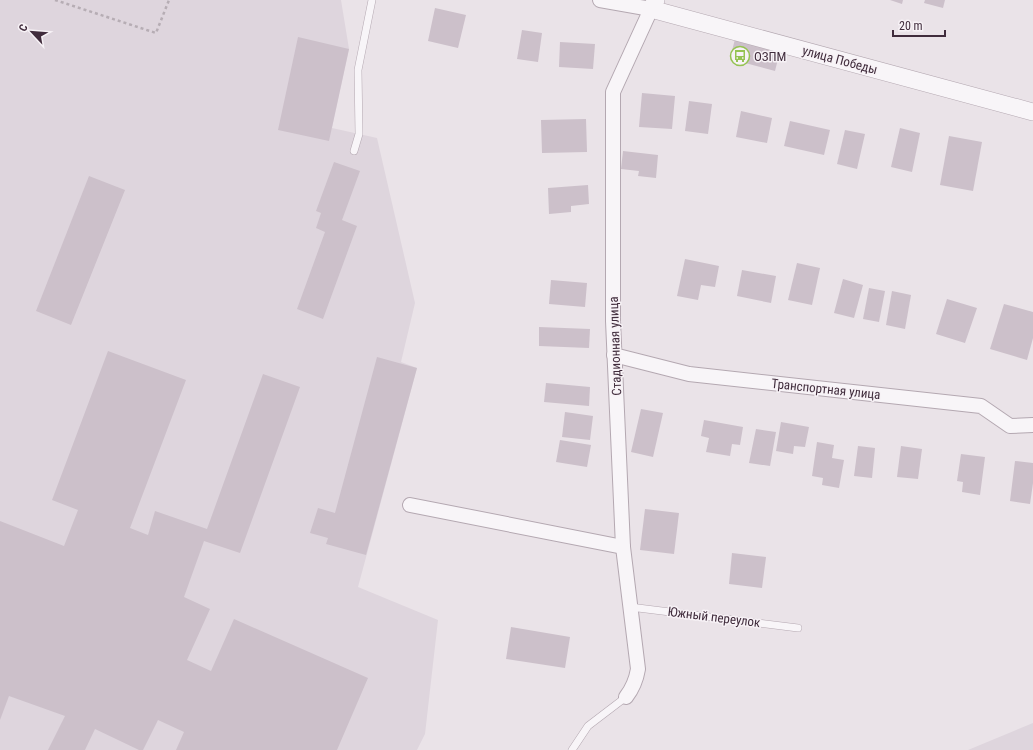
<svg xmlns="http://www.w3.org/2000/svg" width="1033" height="750" font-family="'Roboto Condensed',sans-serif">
  <rect width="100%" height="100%" fill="#eae3e8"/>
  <!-- built -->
  <g fill="#ded5dd">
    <polygon points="0,0 341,0 349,49 332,128 377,138 415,303 401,362 417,368 358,587 438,620 425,734 417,750 0,750"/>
    <polygon points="1033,722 1033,750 968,750 1033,723"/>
  </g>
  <!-- building -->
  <g fill="#ccc0ca">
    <polygon points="890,0 903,0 902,4"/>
    <polygon points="925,0 945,0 943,8 924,3"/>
    <polygon points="435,8 466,15 458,48 428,41"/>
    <polygon points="522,30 542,33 538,62 517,59"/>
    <polygon points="298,37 349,49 329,141 278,130"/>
    <polygon points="735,39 780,51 775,71 730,59"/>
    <polygon points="560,42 595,44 593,69 559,67"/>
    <polygon points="642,93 675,96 672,129 639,127"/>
    <polygon points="689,101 712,104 708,134 685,131"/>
    <polygon points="741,111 772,118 767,143 736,137"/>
    <polygon points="586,119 587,152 542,153 541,120"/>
    <polygon points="790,121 830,130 824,155 784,146"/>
    <polygon points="900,128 920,133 912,172 891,167"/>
    <polygon points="845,130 865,134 857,169 837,164"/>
    <polygon points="949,136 982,142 973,191 940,185"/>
    <polygon points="623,151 658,155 656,178 638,176 639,171 621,169"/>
    <polygon points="334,162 360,171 342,220 357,226 323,319 297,309 325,232 316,228 321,213 316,211"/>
    <polygon points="89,176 125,190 71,325 36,311"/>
    <polygon points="588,185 589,204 571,206 571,212 549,214 548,188"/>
    <polygon points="685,259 719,266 715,287 701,285 698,300 677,296"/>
    <polygon points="797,263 820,268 812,305 788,300"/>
    <polygon points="742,270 776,276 771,303 737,296"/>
    <polygon points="843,279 863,285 854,318 834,313"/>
    <polygon points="551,280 587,283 585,307 549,304"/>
    <polygon points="869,288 885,291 879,322 863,319"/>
    <polygon points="892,291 911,295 905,329 886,325"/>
    <polygon points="947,299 977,308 965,343 936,334"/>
    <polygon points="1004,304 1033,312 1033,338 1027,360 990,349"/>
    <polygon points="539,327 590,329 589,348 539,346"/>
    <polygon points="108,351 186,380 130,528 148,535 155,511 207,529 263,374 300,387 240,553 204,541 184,597 210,609 187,660 211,671 234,619 368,678 337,750 176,750 184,732 158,720 143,750 139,750 95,729 85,750 48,750 65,716 9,696 0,720 0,521 64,546 78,510 52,500"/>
    <polygon points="377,357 417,368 366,555 326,544 328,538 310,533 318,508 335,513"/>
    <polygon points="546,383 590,387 589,406 544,402"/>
    <polygon points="641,409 663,413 653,457 631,452"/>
    <polygon points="565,412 593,416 590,440 562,437"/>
    <polygon points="704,420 743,427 740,445 732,444 730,456 706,452 709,438 701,436"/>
    <polygon points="781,422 809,427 805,447 794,446 793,454 776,451"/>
    <polygon points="756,429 776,432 770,466 749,463"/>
    <polygon points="560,440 591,445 587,467 556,462"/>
    <polygon points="817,442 834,445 832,458 844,460 839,488 822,485 823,478 812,476"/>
    <polygon points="858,446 875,448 872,478 854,476"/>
    <polygon points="901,446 922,449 918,479 897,477"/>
    <polygon points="961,454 985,457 980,495 962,492 963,482 957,481"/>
    <polygon points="1015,461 1033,463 1033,483 1030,504 1010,501"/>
    <polygon points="645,509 679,513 674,554 640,550"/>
    <polygon points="732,553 766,557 762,588 729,584"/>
    <polygon points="511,627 570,637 565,668 506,659"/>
  </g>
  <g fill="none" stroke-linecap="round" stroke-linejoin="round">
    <defs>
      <g id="service">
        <polyline points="354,151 359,134 358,70 372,0"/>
        <polyline points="630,607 798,628"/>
        <polyline points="572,750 588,726 626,697"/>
      </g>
      <g id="minor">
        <path d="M 600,0 L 651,9 L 613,92 L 613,321 L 623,547 L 638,669 C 636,681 633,688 626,697"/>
        <polyline points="614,355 689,374 981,406 1010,426 1033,425"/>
        <polyline points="410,505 623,547"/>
      </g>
      <polyline id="tertiary" points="656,0 651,9 1033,112"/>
    </defs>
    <!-- service casing -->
    <use href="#service" stroke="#b4a8b1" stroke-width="8"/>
    <!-- minor casing -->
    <use href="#minor" stroke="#b4a8b1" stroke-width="16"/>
    <!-- tertiary casing -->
    <use href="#tertiary" stroke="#b4a8b1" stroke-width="18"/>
    <!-- path -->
    <polyline stroke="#b6adb4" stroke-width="2.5" stroke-dasharray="3 3" stroke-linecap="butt" points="55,0 156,33 169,0"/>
    <!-- service -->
    <use href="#service" stroke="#f8f5f8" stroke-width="7"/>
    <!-- minor -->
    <use href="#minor" stroke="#f8f5f8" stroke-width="14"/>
    <!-- tertiary -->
    <use href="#tertiary" stroke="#f8f5f8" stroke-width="17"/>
  </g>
  <!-- icons -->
  <defs>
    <symbol id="bus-ring" viewBox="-11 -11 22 22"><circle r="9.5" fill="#f7f2f6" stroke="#95c353" stroke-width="1.5"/><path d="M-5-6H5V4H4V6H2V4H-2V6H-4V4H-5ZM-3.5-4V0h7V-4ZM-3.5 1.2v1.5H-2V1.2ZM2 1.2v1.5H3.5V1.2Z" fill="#95c353"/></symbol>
  </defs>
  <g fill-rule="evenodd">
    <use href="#bus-ring" x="729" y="45" width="22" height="22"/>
  </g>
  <g text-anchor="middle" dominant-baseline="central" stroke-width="3" stroke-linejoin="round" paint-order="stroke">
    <!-- poi labels -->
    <g font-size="13" fill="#402c3c" stroke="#f7f2f6" text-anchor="start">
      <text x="754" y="56">ОЗПМ</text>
    </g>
    <!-- street labels -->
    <g font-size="13" fill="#402c3c" stroke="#f7f2f6">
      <text transform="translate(840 60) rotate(15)">улица Победы</text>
      <text transform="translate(615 346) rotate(-92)">Стадионная улица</text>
      <text transform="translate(826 389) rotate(6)">Транспортная улица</text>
      <text transform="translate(714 617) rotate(7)">Южный переулок</text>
    </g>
  </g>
  <!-- north arrow -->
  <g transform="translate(32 32) rotate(296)" stroke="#f7f2f6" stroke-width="3" paint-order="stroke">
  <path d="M0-3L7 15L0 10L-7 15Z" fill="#402c3c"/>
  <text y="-6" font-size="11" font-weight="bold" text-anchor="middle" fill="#402c3c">С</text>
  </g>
  <!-- scale -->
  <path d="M893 30v6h52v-6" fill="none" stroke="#402c3c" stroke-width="2"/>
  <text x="899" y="30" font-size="12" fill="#402c3c" stroke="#f7f2f6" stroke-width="3" paint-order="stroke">20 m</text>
</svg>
